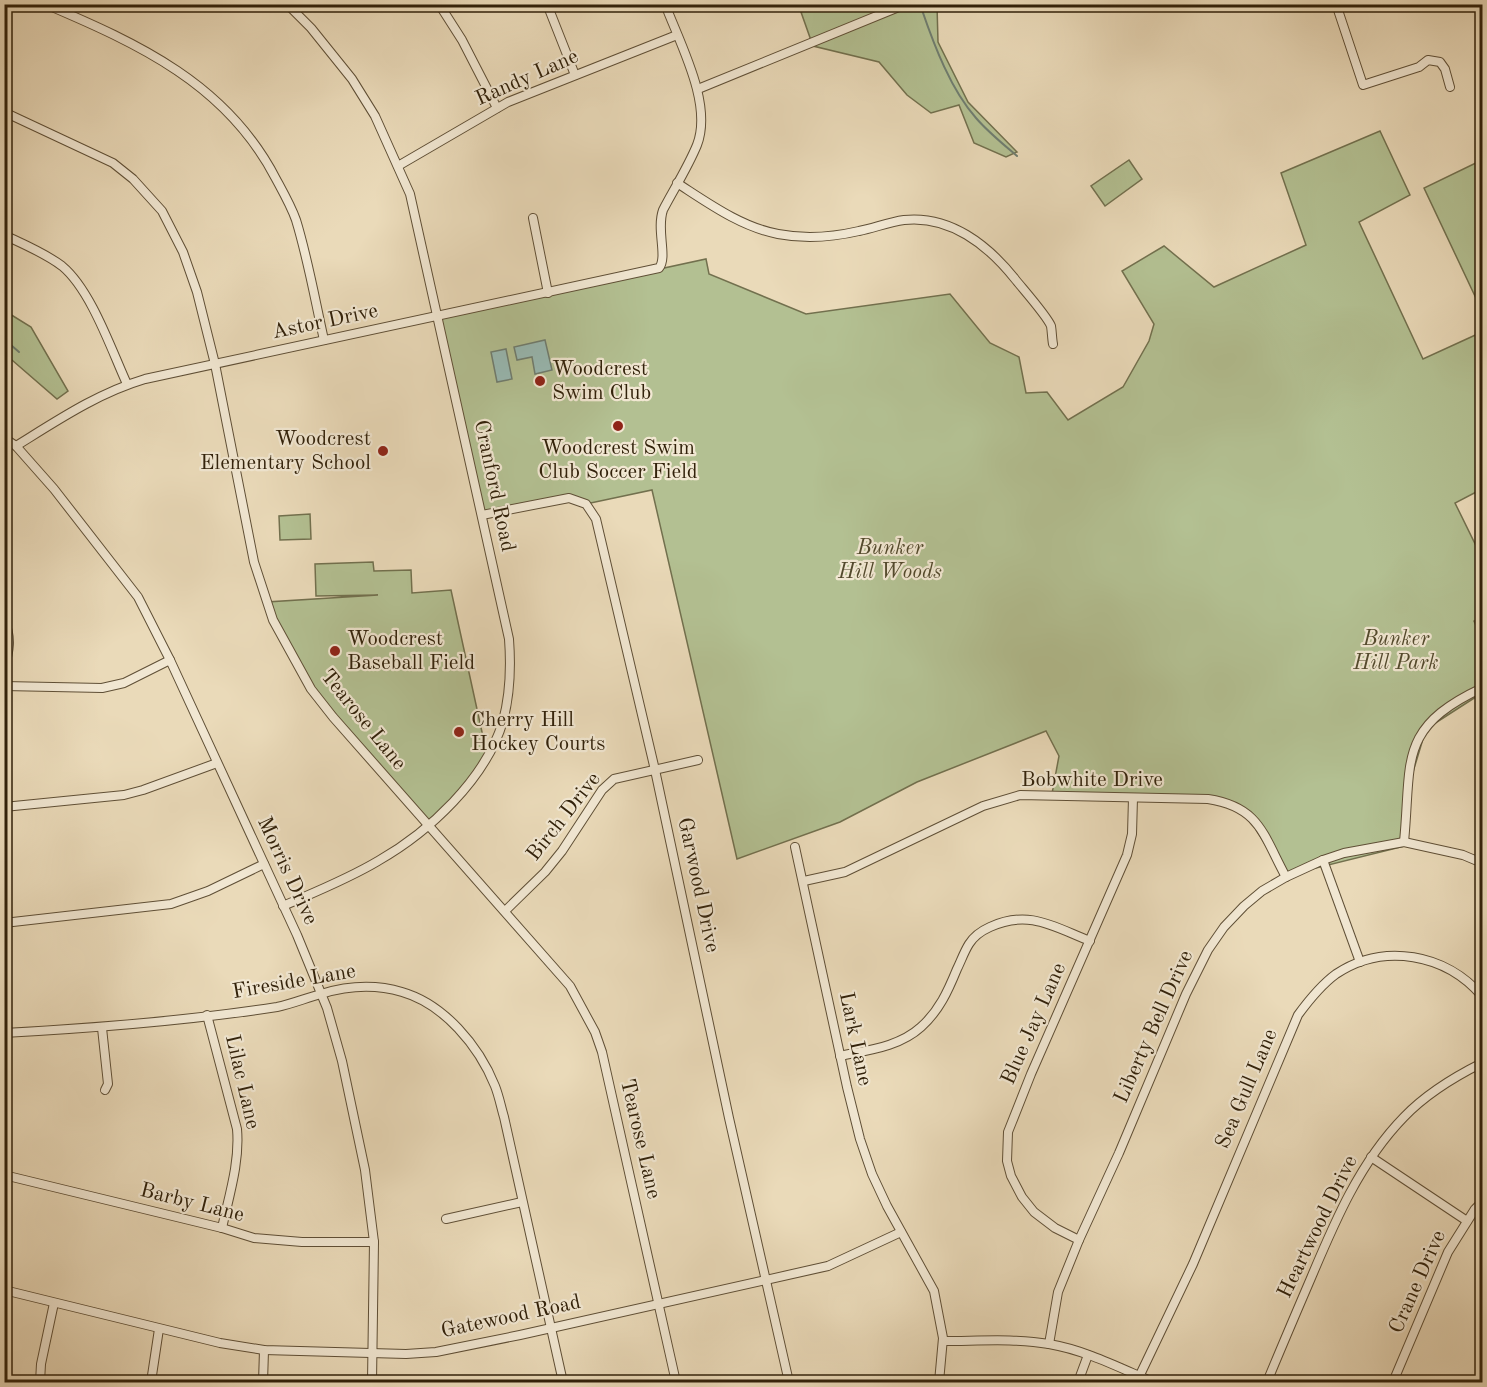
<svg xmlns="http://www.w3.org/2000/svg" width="1487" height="1387" font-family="'Old Standard TT',serif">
  <rect width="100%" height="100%" fill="#eadab9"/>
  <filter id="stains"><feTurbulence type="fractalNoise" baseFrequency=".00333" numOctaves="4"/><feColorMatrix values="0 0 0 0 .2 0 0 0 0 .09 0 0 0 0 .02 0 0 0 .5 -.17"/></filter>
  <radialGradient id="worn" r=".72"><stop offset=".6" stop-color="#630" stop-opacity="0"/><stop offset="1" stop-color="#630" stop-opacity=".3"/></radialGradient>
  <!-- green -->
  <g fill="#b3c092" stroke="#72704e" stroke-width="1.5">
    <polygon points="815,5 937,5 938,42 968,102 1017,152 1006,157 974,143 959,105 931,113 907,95 879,62 813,46 801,12"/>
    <polygon points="1380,131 1410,195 1359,222 1423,359 1482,332 1482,489 1455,503 1482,558 1482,617 1474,621 1482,639 1482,693 1426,729 1403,805 1409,845 1284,876 1251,821 1221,801 1051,799 1059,756 1046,731 917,782 840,822 737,859 652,490 586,504 577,499 482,515 438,317 706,259 709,274 806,314 950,294 990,343 1019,357 1026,393 1047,392 1068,420 1123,387 1149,341 1154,324 1122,271 1164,246 1214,287 1306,245 1281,173"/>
    <polygon points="1129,160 1142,179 1105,206 1091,186"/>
    <polygon points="1482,160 1482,311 1424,188"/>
    <polygon points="5,311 31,327 68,391 57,399 5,354"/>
    <polygon points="310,514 311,539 280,540 279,516"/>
    <polygon points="373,562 374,571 411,570 412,593 451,590 487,755 479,769 428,826 311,689 267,602 378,595 316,596 315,564"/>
  </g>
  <!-- water -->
  <g fill="#98bab4" stroke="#6f7d70" stroke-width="1.5">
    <polygon points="545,340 552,370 535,374 532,357 517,360 514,347"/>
    <polygon points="506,349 512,379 497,382 491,352"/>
  </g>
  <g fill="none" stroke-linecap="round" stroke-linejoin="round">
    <!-- stream -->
    <g stroke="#6f7d70" stroke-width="2">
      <path d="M 922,10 C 934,45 951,90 976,118 C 988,132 1003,144 1017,156"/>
      <polyline points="4,339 19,352"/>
    </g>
    <defs>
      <g id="minor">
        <path d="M 45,4 C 139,44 227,84 276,179 C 283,192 291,206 296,220 C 308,259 315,300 324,340"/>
        <polyline points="439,4 462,40 497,108"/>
        <polyline points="547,4 575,75"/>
        <polyline points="1336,4 1363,85 1419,67 1428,60 1440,62 1445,69 1450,87"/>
        <polyline points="698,89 906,4"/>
        <polyline points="4,112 113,163 133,179 162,211 183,252 197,292 215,364 254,562 273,620 311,689 333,717 570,986 595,1032 602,1052 676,1382"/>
        <polyline points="398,166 508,102 677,35"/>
        <path d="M 677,183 C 708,203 741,227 778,234 C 804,239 833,237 859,231 C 874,228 889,222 904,220 C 950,215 988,245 1015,279 C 1023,289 1047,316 1051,326 C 1052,332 1052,339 1053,344"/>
        <polyline points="533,218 548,293"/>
        <path d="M 4,235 C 23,244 45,253 62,266 C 91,290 111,349 127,384"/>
        <polyline points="4,438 16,446 54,489 138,597 170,660 297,935 327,1008 342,1061 365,1170 374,1242 372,1382"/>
        <path d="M 16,446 C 58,420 98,393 145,379 L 659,268 C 668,257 656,230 663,210 C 674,189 688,167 697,145 C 713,104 680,44 665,4"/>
        <polyline points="482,515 569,498 586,504 596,519 655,770 729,1118 789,1382"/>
        <path d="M 4,620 C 12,638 9,651 4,670"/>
        <polyline points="4,686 102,688 124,683 170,660"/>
        <polyline points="4,807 124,795 143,790 217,763"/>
        <path d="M 1404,842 C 1412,761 1397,728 1482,688"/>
        <polyline points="795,847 847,1087 860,1139 872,1174 887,1206 934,1291 943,1338 939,1382"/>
        <polyline points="1323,860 1360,962"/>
        <path d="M 804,881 L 845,872 L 983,806 L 1020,795 L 1208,799 C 1260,807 1263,835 1286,877"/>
        <path d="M 283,906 C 315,892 348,879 378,861 C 429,832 486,779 503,721 C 510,695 511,666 509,639 L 410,194 L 375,116 L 352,79 L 311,28 L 287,4"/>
        <polyline points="505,911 545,872 562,851 602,790 614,779 698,760"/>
        <polyline points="4,923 171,904 208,891 264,864"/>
        <path d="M 207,1015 L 237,1129 C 240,1162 229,1196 222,1228"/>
        <polyline points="102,1028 108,1084 105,1090"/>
        <path d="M 4,1033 C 96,1028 187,1021 277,1007 C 292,1004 306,998 321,994 C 347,986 375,984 402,992 C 444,1004 479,1046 495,1086 C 499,1096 501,1107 504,1117 L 563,1382"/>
        <path d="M 840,1056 C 868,1050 899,1047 921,1027 C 939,1011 948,991 957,969 C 961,961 964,952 969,944 C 974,936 981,931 990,927 C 1029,909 1054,927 1090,941"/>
        <polyline points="1371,1157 1467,1221"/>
        <polyline points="4,1175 222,1228 254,1238 302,1242 374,1242"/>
        <polyline points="446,1219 522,1202"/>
        <polyline points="1079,1240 1055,1228 1034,1212 1022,1197 1011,1176 1007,1161 1008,1132 1031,1074 1127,855 1132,834 1133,798"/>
        <polyline points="4,1290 220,1343 264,1350 406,1354 436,1352 520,1335 828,1266 901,1232"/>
        <path d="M 943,1341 C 978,1341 1015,1338 1049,1344 C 1085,1350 1120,1368 1153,1382"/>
        <polyline points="1049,1344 1058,1292 1079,1240 1119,1153 1186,994 1208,950 1224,927 1244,906 1262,891 1286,877 1323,860 1344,853 1404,842 1463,855 1482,863"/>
        <path d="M 1139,1377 L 1193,1264 L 1298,1015 C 1309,1000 1321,985 1336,974 C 1384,942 1446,954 1482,996"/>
        <polyline points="40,1382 41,1364 54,1303"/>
        <polyline points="151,1382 159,1329"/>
        <polyline points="263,1382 264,1350"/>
        <polyline points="1078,1382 1088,1355"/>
        <path d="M 1267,1382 C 1281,1348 1296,1313 1311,1278 C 1335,1221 1360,1162 1404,1117 C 1426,1094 1454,1077 1482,1063"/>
        <polyline points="1393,1382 1448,1252 1475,1209 1482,1202"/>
      </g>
    </defs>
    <!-- minor casing -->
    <use href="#minor" stroke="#5f4f36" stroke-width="10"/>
    <!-- minor -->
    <use href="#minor" stroke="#f1e7d2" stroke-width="8"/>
  </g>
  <!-- markers -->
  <g fill="#8f2418" stroke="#f1e7d2" stroke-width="2">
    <circle cx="540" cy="381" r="6"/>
    <circle cx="618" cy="426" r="6"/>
    <circle cx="383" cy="451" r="6"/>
    <circle cx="335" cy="651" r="6"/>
    <circle cx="459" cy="732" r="6"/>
  </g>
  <g text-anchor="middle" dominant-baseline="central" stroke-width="4.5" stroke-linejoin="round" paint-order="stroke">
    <!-- street labels -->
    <g font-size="21" fill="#31210a" stroke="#f1e7d2">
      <text transform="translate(527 78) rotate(-24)">Randy Lane</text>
      <text transform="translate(325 322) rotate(-12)">Astor Drive</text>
      <text transform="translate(494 486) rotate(78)">Cranford Road</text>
      <text transform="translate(363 720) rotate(51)">Tearose Lane</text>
      <text x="1092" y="780">Bobwhite Drive</text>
      <text transform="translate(564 817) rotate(-52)">Birch Drive</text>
      <text transform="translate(287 871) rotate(65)">Morris Drive</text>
      <text transform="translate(698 885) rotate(78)">Garwood Drive</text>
      <text transform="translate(294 982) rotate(-10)">Fireside Lane</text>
      <text transform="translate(1034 1024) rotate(-66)">Blue Jay Lane</text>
      <text transform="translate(1154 1027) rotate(-66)">Liberty Bell Drive</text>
      <text transform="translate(855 1039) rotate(78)">Lark Lane</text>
      <text transform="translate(242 1082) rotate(77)">Lilac Lane</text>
      <text transform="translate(1247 1089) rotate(-67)">Sea Gull Lane</text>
      <text transform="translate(640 1139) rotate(77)">Tearose Lane</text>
      <text transform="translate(192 1203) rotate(14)">Barby Lane</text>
      <text transform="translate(1318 1227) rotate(-64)">Heartwood Drive</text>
      <text transform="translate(1418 1282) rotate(-66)">Crane Drive</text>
      <text transform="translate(511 1317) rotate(-12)">Gatewood Road</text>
    </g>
    <!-- poi labels -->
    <g font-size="21" fill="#31210a" stroke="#f1e7d2" text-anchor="start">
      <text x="552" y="369">Woodcrest<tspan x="552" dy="24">Swim Club</tspan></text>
      <text x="371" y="439" text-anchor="end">Woodcrest<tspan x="371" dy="24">Elementary School</tspan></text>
      <text x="618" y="448" text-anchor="middle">Woodcrest Swim<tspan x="618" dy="24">Club Soccer Field</tspan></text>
      <text x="347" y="639">Woodcrest<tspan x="347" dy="24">Baseball Field</tspan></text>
      <text x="471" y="720">Cherry Hill<tspan x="471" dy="24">Hockey Courts</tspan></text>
    </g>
    <!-- park labels -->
    <g font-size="21" font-style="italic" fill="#52492c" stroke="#f1e7d2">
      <text x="890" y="548">Bunker<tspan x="890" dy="24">Hill Woods</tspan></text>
      <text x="1396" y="639">Bunker<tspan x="1396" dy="24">Hill Park</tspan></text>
    </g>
  </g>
  <!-- margin -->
  <rect width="1487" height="1387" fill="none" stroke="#eadab9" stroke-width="24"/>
  <rect x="6" y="6" width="1475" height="1375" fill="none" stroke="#31210a" stroke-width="3"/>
  <rect x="12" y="12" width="1463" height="1363" fill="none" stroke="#31210a" stroke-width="1.5"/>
  <rect width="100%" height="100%" filter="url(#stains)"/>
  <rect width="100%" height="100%" fill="url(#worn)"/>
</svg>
